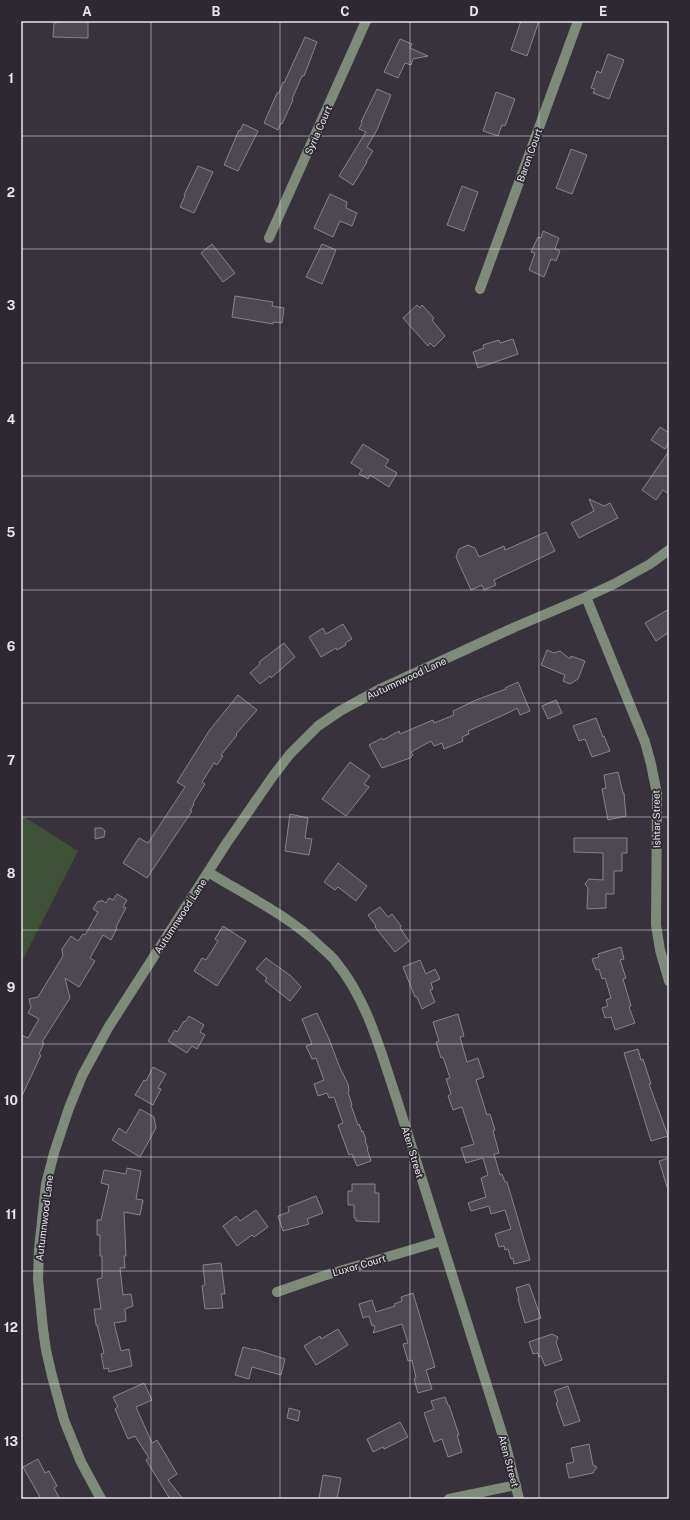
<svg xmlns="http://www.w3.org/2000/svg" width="690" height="1520" font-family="'Public Sans',sans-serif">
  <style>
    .green { fill: #3f5238 }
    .building { fill: #4e4852; stroke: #88828c }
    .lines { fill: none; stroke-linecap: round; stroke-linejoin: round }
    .minor { stroke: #7e8a7a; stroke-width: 10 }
    .grid { fill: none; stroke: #e8e5eb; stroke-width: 1; stroke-opacity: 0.55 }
    .labels { text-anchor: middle; stroke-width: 3.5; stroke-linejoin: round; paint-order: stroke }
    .street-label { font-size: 10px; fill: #e8e5eb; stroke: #2d2831 }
    .neatline { fill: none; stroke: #e8e5eb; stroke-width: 1.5 }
    .grid-label { font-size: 13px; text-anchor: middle; font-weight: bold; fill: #e8e5eb }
  </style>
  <rect width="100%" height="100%" fill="#37323b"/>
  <path class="green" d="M21,815l57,36 -57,112z"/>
  <path class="building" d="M68,21l20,1v16l-35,-1 1,-14z
    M521,21h18l-12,35 -16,-6z
    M305,37l12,5 -13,34h-2l-10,23 1,1 -11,24 -1,-1 -3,7 -14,-7 13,-30h2l4,-11 1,1z
    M400,39l12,5 -2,4 18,8 -15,3 -2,6 -6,-2 -7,15 -14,-6z
    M608,54l16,6 -15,39 -16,-6 2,-4 -4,-1 6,-17 4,2z
    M377,89l14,6 -14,35 -10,17 6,4 -7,11h1l-14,23 -14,-9 27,-44 -7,-3 3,-6 -1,-1z
    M496,92l19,7 -10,27 -3,-1 -4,11 -15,-5z
    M243,124l15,7 -20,40 -14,-6 15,-35 1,1z
    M571,149l16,6 -15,39 -16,-6z
    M198,166l15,6 -19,41 -14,-6 5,-11 -1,-1z
    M462,186l16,6 -14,39 -17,-6z
    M330,194l17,8 -1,6 11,5 -5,13 -12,-5 -7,16 -19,-9z
    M543,231l16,7 -4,11 5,2 -4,10 -5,-2 -7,18 -15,-7 6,-17 -4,-1 7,-15 3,1z
    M212,244l23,29 -12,9 -22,-29z
    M322,244l14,6 -14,34 -16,-7z
    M235,296l38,6 -1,4 12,2 -2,15 -9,-1v2l-41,-7z
    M417,305l3,3 2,-3 12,13 -2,2 13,16 -11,11 -4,-4 -2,3 -25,-28z
    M513,339l5,15 -40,14 -5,-16 11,-4 -1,-3 16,-5 1,3z
    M660,427l9,6v9l-4,7 -14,-9z
    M363,444l26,16 -4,6 12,7 -8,14 -19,-12 -2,4 -9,-5 3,-4 -11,-7z
    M669,451v43l-6,-4 -7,10 -14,-10z
    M589,499l15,7 6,-3 8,15 -39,20 -8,-15 23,-12z
    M546,532l9,19 -61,29 2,5 -12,5 -2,-5 -11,5 -15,-33 3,-8 9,-4 7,3 4,9 25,-11 1,4z
    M669,609v23l-13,9 -11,-18z
    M343,624l9,15 -7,4 1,2 -9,5 -1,-2 -15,9 -12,-20 14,-9 3,6z
    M284,643l11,14 -24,21 -1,-2 -10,8 -10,-11 10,-9 -1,-2z
    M547,650l7,3 6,-2 10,8 1,-3 14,5 -7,18 -8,5 -7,-3 2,-6 -24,-10z
    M518,682l12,29 -10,4 -3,-7 -7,4 -42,19 1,3 -7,3 1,4 -19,8 -2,-6 -8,3 -3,-5 -20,11 2,3 -3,3 -28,10 -13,-23 13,-7 1,2 16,-9 1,3 33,-14 1,3 20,-8 -1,-4 23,-11 30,-11 -1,-1z
    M238,695l19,15 -21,24 1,1 -16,20 2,1 -6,9 -3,-2 -12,19 3,2 -12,19 1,1 -4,7h2l-45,67 -24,-15 16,-25 9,5 37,-56 -8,-5 32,-51z
    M556,700l6,13 -14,6 -6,-13z
    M596,718l7,19 1,-1 6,15 -18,6 -7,-18 -6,2 -6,-15z
    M350,762l20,14 -6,8 5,3 -23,29 -24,-17z
    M618,772l5,21h1l2,23 -18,4 -6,-31 4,-1 -2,-13z
    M290,814l18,4 -3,20 7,1 -3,16 -24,-4z
    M95,828h7l3,3 -1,6 -9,2z
    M574,838h53v15h-5v18h-8v23h-8v14l-19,1 1,-21 -3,-4 4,-5 14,1v-27l-29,-1z
    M338,863l29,23 -11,15 -18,-14 -3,3 -11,-8z
    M117,894l10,6 -4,7 3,1 -10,19 1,1 -6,12 -8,-5 -13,23 5,3 -16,26 -14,-9 5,20 -28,44 2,1 -5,11 2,1 -20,43v-63l7,3 11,-19 -11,-6 3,-6 -2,-8 9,-2 25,-41 -1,-7 9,-13 7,5 5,-7 2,1 13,-23 -5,-3 5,-8 2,1 1,-2 5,3 3,-5 4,2z
    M380,907l8,10 4,-3 9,12 -1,2 9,13 -14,11 -20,-25 1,-1 -8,-11z
    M223,926l23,15 -29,45 -23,-15 8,-13 4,2 12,-19 -3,-2z
    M621,947l3,12 -4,1 6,18 -3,1 8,27 -2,1 6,16 -20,7 -4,-13 -6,1 -3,-10 6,-2 -2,-6 5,-2 -6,-20 -3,1 -3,-10 -3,1 -4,-11 7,-2 -1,-3z
    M266,958l25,18 10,11 -11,14 -25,-20 2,-3 -11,-9z
    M420,960l6,14 9,-5 5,10 -9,4 2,6 -3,1 5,12 -13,7 -5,-12h-2l-12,-30z
    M317,1013l12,26 11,29 8,16 1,7 -1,1 4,13h-1l7,20 1,-1 3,8 1,-1 3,9 -1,1 3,7 -1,1 4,12 -14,5 -5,-12 -3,1 -11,-30 5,-2 -9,-26 -5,1 -2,-5 -9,3 -4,-12 10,-4 -8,-22 -4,1 -6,-13 6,-2 -10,-25z
    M458,1014l6,22 -4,1 7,25 11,-4 6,19 -8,3 11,35 3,-1 5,16 -2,1 6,22 -5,1 6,21 2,-1 3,8h2l23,78 -16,4 -1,-6 -2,1 -3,-10 -3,1 -1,-4 -5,1 -4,-13 16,-5 -6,-19 -14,4 -2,-8 -18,5 -3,-8 18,-6 -5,-19 7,-3 -5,-17 -17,5 -5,-15 13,-4 -12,-37 -9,3 -5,-14 3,-2 -5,-15 4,-1 -7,-21 -2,1 -5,-16 3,-1 -6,-19z
    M189,1016l15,9 -4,7 5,3 -8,14 -5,-3 -5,7 -19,-12 7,-11 2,2 7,-11 1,1z
    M638,1049l3,11 2,-1 8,25h-2l19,52 -17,5 -27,-88z
    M153,1067l13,7 -8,14 3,1 -8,16 -18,-10 9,-15 2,1z
    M140,1109l14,8 2,11 -16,29 -28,-17 7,-12 7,5z
    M669,1158v29h-2l-8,-26z
    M127,1168l14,3 -5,28 7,1 -3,15 -16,-3 2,44h-2l1,12h-5l3,27 8,-1 2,12 -8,3 1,12 -12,2 7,28 8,-2 3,17 -23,6 -1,-4 -4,1 -3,-15 3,-1 -7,-28h-1l-2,-16h7l-4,-30 5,-1v-22h-2v-21h-3v-15h4l8,-35 -8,-2 3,-13 22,4z
    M352,1184h23v9h4v29l-23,-1v-3h-2v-13h-6v-14h4z
    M316,1196l7,17 -16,6 2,5 -26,7 -5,-15 11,-4 -1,-5z
    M256,1210l12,17 -14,10 -2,-2 -15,11 -14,-20 13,-10 4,5z
    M221,1263l4,31h-4l2,14 -18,1 -3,-23 3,-1 -2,-20z
    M529,1284l12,34 -16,5 -7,-24h1l-3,-11z
    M413,1293l22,74 -9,3 6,19 -14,4 -4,-14 2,-1 -4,-18 -4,1 -5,-17 5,-1 -6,-19 -29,9 2,-5 -1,-3 -2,1 -3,-10 -6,2 -4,-14 13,-4 4,12 19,-6 -1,-2 8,-3 -1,-4z
    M338,1329l10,16 -32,20 -12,-19 16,-10 1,3z
    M552,1334l6,3 -2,5 6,18 -17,6 -4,-10 -2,1 -1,-4 -5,1 -4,-12z
    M243,1347l11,3v-1l31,10 -4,16 -29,-8 -3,12 -14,-4z
    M144,1383l8,17 -16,7 16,36 5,-3 20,34 -9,6 15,19h-13l-24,-39 3,-2 -14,-22 -7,3 -13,-30 3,-2 -5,-10z
    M568,1386l12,35 -16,5 -8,-23 2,-1 -4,-11z
    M445,1397l3,8h1l10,30h-2l5,17 -14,5 -6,-18 -8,3 -10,-29 10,-4 -3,-8z
    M289,1408l11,3 -2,10 -11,-3z
    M400,1422l8,15 -24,12 -1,-2 -10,5 -6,-13z
    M589,1444l4,21 4,2 -4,6 -24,5 -3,-14 8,-2 -3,-14z
    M38,1459l7,14 4,-2 8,15 -3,2 6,11h-19l-18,-32z
    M323,1475l18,3 -4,21h-18z"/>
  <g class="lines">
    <path class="minor" d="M269,238l97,-217
      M480,289l98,-268
      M586,597l59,145 6,22 6,30 -1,131 4,25 9,31
      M208,872c39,24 80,43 113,75 5,5 11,9 15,15 32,39 45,91 61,138l109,346 13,53
      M277,1292l46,-16 118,-35
      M101,1499l-20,-37 -17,-42 -12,-44 -6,-26 -3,-21 -5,-50 1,-30 7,-65 8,-31 15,-45 13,-32 26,-48 118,-184 47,-68 17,-22 28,-28 22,-15 40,-22 135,-62 71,-30 28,-13 36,-20 19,-14
      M449,1499l67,-14"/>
  </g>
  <path class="grid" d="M151,21v1478M280,21v1478M410,21v1478M539,21v1478M21,136h648M21,249h648M21,363h648M21,476h648M21,590h648M21,703h648M21,817h648M21,930h648M21,1044h648M21,1157h648M21,1271h648M21,1384h648"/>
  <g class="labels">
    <g class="street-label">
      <text transform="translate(318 130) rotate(-66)" y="4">Syria Court</text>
      <text transform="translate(529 155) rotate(-70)" y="4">Baron Court</text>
      <text transform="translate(406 678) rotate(-25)" y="4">Autumnwood Lane</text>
      <text transform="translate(656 819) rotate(-91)" y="4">Ishtar Street</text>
      <text transform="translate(180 916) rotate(-57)" y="4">Autumnwood Lane</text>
      <text transform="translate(413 1152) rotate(73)" y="4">Aten Street</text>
      <text transform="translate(44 1218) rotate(-83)" y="4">Autumnwood Lane</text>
      <text transform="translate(359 1265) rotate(-16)" y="4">Luxor Court</text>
      <text transform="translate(509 1461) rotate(75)" y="4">Aten Street</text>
    </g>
  </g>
  <rect width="690" height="1520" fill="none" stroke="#2d2831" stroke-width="44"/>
  <rect x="22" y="22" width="646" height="1476" class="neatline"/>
  <g class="grid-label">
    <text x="87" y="16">A</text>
    <text x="216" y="16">B</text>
    <text x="345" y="16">C</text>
    <text x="474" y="16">D</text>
    <text x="603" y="16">E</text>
    <text x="11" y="83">1</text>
    <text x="11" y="197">2</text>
    <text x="11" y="310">3</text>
    <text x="11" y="424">4</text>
    <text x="11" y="537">5</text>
    <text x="11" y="651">6</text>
    <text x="11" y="765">7</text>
    <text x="11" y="878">8</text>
    <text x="11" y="992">9</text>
    <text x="11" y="1105">10</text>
    <text x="11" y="1219">11</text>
    <text x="11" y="1332">12</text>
    <text x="11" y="1446">13</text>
  </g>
</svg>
